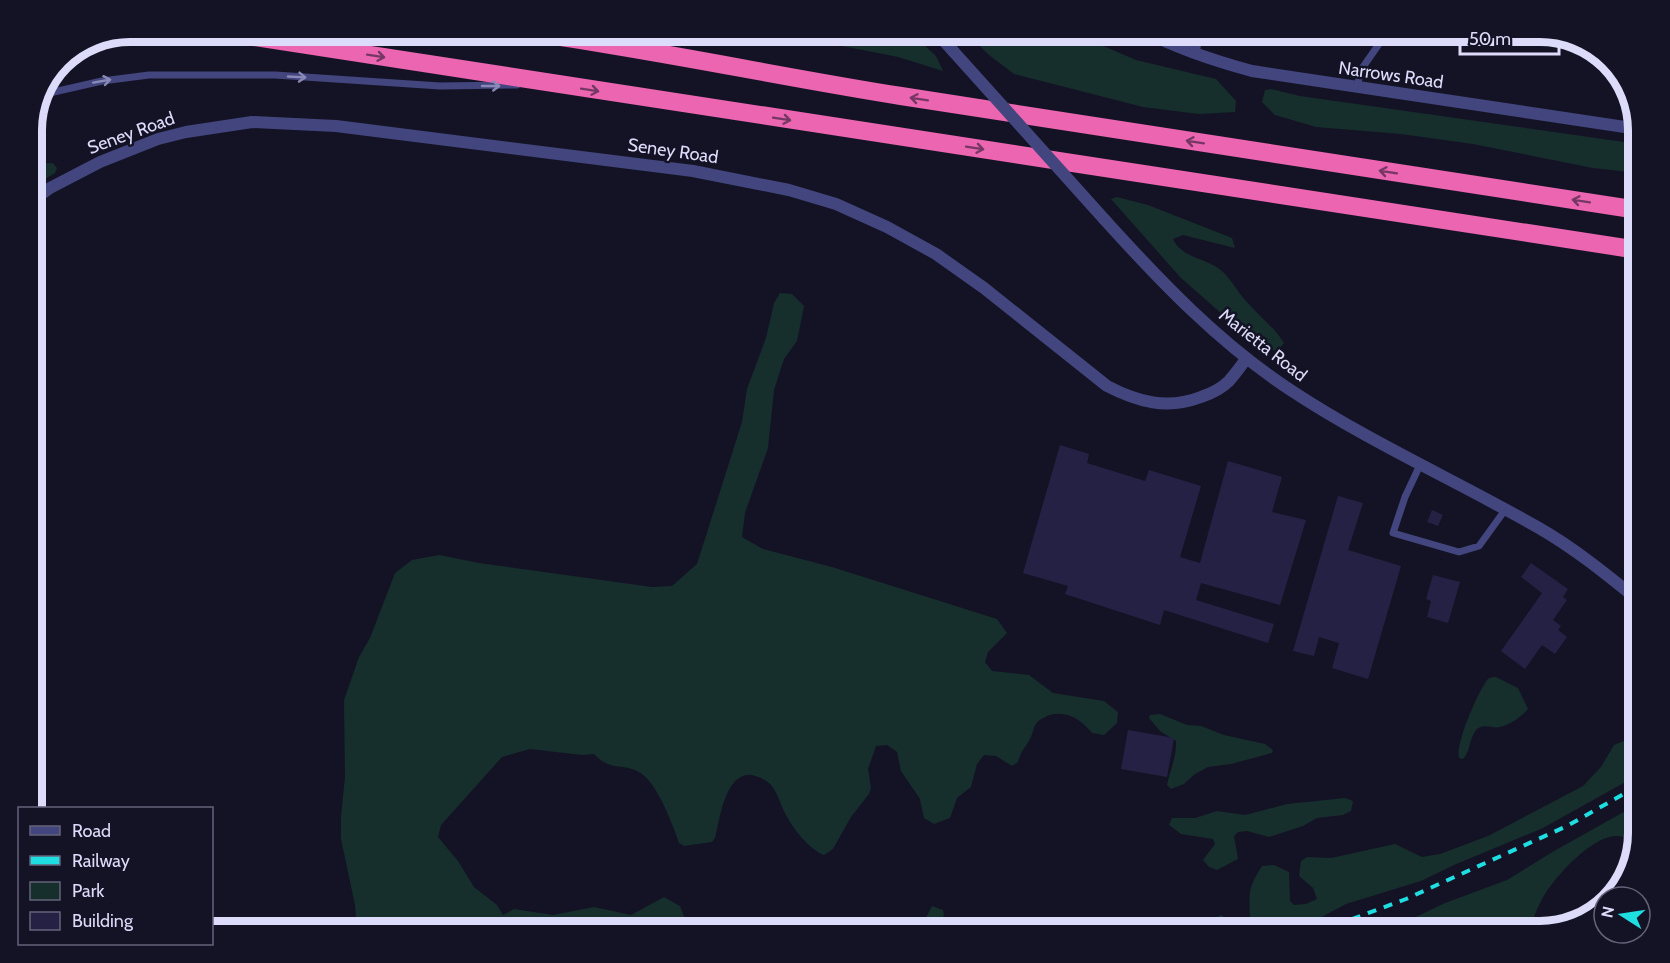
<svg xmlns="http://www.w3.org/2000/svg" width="1670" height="963" font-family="Cabin,sans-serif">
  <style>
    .green { fill: #162e2c }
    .building { fill: #252144 }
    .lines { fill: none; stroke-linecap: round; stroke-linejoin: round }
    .service { stroke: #43467e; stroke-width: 7 }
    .minor { stroke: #43467e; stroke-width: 12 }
    .tertiary { stroke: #43467e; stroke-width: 12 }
    .motorway { stroke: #eb65b0; stroke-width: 18 }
    .rail { stroke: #1fdee2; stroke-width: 4; stroke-dasharray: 9 8; stroke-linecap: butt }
    .tertiary-bridge { stroke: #43467e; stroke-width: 12 }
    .oneway { stroke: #753864 }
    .oneway2 { stroke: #8889b6 }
    .labels { text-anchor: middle; stroke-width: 5; stroke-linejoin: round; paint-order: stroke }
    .street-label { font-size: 18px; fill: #dcdbfa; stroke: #141325 }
    .rim { fill: none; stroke: #dcdbfa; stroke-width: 8 }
  </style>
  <rect width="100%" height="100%" fill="#141325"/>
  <path class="green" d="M1057,31l23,5 56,24 80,19 20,22 -1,11 -36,2 -56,-7 -129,-33 -25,-19 -23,-23z
    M709,32h201l26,24 7,15 -45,-14 -61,-12z
    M1271,89l29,7 338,48v29l-45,-5 -120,-24 -72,-10 -85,-7 -41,-12 -13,-13 3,-12z
    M53,163l4,5 -2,5 -23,14v-23z
    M1117,197l31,8 84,33 3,10 -52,-13 -10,4c9,20 36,19 50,33 9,9 15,20 23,29 13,15 28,26 38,42l-7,9 -31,-17 -65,-57 -70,-79z
    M780,293l12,1 12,12 -7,35 -13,18 -10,31 -6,58 -23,65 -3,24 21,12 69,18 165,52 10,14 -19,19 -3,10 7,9 37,4 24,18 51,8 14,11 -1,11 -13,12 -12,-2c-11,-14 -27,-24 -45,-17 -3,2 -9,4 -11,8 -3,4 -3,9 -5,13 -5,10 -10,13 -13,25l-6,4 -16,-10 -12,-1 -7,9 -6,23 -14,11 -7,20 -16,6 -10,-6 -4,-19 -19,-28 -4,-19 -10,-7 -11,1 -8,23 3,19 -2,6 -18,23 -18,32 -9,6c-15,-6 -30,-25 -38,-40 -5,-9 -8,-21 -14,-29 -4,-5 -14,-10 -20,-11 -27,-3 -32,44 -37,63l-3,4 -28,4 -5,-3c-6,-18 -23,-64 -42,-72 -18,-8 -27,0 -43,-17l-12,1 -52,-6 -28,8 -61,68 -3,12 20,24 16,26 23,18 6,10 11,-6 39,6 41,-8 37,8 33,-18 16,9 10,25h-333l-2,-26 -14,-66v-23l4,-39 -1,-77 15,-43 11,-19 25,-65 17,-13 27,-5 40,8 173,24 20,-1 25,-22 45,-142 5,-33 19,-51 8,-35z
    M1496,677l22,11 10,21c-7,8 -17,15 -28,18 -7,2 -16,-4 -23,2 -8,8 -6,22 -14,30l-4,-1c-4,-14 19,-66 28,-78 3,-3 5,-3 9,-3z
    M1160,714l27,11 14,1 23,9 41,9 8,6 -1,3 -41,11 -23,3 -13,7 -11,10 -13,5 -4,-4c3,-15 10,-29 9,-44l-16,-10 -11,-13 1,-3z
    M1638,735v40l-95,53 -89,37 -33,16 -75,23 -47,25 -8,2h-101l31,-16 14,10h7l8,-7c-1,-26 -2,-30 12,-52l12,-1 15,7 1,29 4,4 12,-1 11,-5 -4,-11 -14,-12 2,-15 6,-4 24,1 64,-14 27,13 18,-3 48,-18 95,-50 18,-19 13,-22z
    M1345,798l8,3 -2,10 -8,4 -26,3 -14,8 -34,11 -22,-6 -9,1 -4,4 4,23 -21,11 -8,-3 -6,-7 12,-16 -2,-5 -32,-5 -12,-9 3,-7h23l22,-7 28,4 42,-11z
    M1638,804v29l-2,9 -4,2 -6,-2 -2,-5c-24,-8 -59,30 -72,47 -10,12 -19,32 -22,47h-144l59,-28 62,-23 47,-29z
    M932,906l11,4 1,5 -8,16h-17z"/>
  <path class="building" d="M1060,445l29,9 -2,9 58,18 4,-11 52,16 -21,71 20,6 28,-102 54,16 -10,35 34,8 -26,85 -79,-22 -5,17 78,24 -6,19 -104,-33 -4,15 -95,-31 3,-8 -45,-13z
    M1338,496l25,7 -15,47 53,16 -33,113 -36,-11 7,-25 -20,-6 -5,19 -21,-5z
    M1432,510l11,5 -5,11 -11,-4z
    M1531,563l37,26 -5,8 4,3 -14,20 8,6 -3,4 9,7 -12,17 -13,-9 -17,24 -24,-18 41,-58 -21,-16z
    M1433,575l27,7 -12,41 -21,-6 4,-16 -5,-2z
    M1128,730l46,8 -7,39 -46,-8z"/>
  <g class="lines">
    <path class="service" d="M592,31l24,6
      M1196,53l4,-22
      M1356,88l7,-21 25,-36
      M45,94l57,-13 47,-6h126l165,11 77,-1
      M1420,465l-15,32 -12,36 66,19 20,-6 26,-36"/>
    <path class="minor" d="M32,201l18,-13 50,-26 58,-23 28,-7 66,-10 84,4 357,45 96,19 47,14 51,23 49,27 48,34 123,98c31,16 60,24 94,11 9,-3 21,-9 28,-16 6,-7 12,-15 17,-22"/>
    <path class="tertiary" d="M935,31l18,20
      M1144,31c34,18 71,30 108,40l386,58
      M1104,219c57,63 116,125 188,172 79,52 165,90 247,137 35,20 67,46 99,72"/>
    <path class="motorway" d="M215,31l1423,219
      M519,31c128,17 255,45 382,65 246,40 492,76 737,114"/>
    <path class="rail" d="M1320,931l86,-32 161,-73 71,-40"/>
    <path class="tertiary-bridge" d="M953,51l151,168"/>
  </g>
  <defs><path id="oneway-shaft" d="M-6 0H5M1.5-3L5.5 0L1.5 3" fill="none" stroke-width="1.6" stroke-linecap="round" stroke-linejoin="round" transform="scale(1.5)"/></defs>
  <g class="oneway">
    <use href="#oneway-shaft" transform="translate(376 56) rotate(9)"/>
    <use href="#oneway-shaft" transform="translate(590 90) rotate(9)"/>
    <use href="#oneway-shaft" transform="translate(919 99) rotate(-171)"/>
    <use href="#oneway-shaft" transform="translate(782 119) rotate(9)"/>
    <use href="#oneway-shaft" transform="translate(1195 142) rotate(-171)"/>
    <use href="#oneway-shaft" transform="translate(975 148) rotate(9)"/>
    <use href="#oneway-shaft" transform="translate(1388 172) rotate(-171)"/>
    <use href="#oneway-shaft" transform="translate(1581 201) rotate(-171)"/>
  </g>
  <g class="oneway2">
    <use href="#oneway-shaft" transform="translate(297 77) rotate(3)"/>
    <use href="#oneway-shaft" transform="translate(102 81) rotate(-10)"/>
    <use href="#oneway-shaft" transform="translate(491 86)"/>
  </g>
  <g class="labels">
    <g class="street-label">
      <text transform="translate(1391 75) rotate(8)" y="6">Narrows Road</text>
      <text transform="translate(131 133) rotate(-20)" y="6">Seney Road</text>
      <text transform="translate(673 151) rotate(8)" y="6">Seney Road</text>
      <text transform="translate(1263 345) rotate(38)" y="6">Marietta Road</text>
    </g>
  </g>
  <path d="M0 0H1670V963H0ZM130 42H1540A88 88 0 0 1 1628 130V833A88 88 0 0 1 1540 921H130A88 88 0 0 1 42 833V130A88 88 0 0 1 130 42Z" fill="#141325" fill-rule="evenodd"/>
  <path class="rim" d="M130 42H1540A88 88 0 0 1 1628 130V833A88 88 0 0 1 1540 921H130A88 88 0 0 1 42 833V130A88 88 0 0 1 130 42Z"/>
  <rect x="18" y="807" width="195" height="138" fill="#141325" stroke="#64637a" stroke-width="1.5"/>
  <rect x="30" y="826" width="30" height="9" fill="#43467e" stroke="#64637a" stroke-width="1.5"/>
  <text x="72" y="837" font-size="18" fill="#dcdbfa">Road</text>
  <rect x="30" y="856" width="30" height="9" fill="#1fdee2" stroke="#64637a" stroke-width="1.5"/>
  <text x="72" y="867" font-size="18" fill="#dcdbfa">Railway</text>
  <rect x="30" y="882" width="30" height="18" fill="#162e2c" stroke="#64637a" stroke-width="1.5"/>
  <text x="72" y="897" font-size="18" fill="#dcdbfa">Park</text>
  <rect x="30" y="912" width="30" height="18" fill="#252144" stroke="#64637a" stroke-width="1.5"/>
  <text x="72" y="927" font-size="18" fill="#dcdbfa">Building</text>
  <g transform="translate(1622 915) rotate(282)"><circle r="28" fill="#141325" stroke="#64637a" stroke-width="1.5"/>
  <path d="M0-4.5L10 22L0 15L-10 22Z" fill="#1fdee2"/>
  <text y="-9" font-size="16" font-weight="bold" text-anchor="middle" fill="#dcdbfa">N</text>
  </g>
  <path d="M1460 45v9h99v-9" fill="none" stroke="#dcdbfa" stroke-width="3"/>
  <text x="1469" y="45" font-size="18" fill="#dcdbfa" stroke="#141325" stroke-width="4.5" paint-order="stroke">50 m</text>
</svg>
